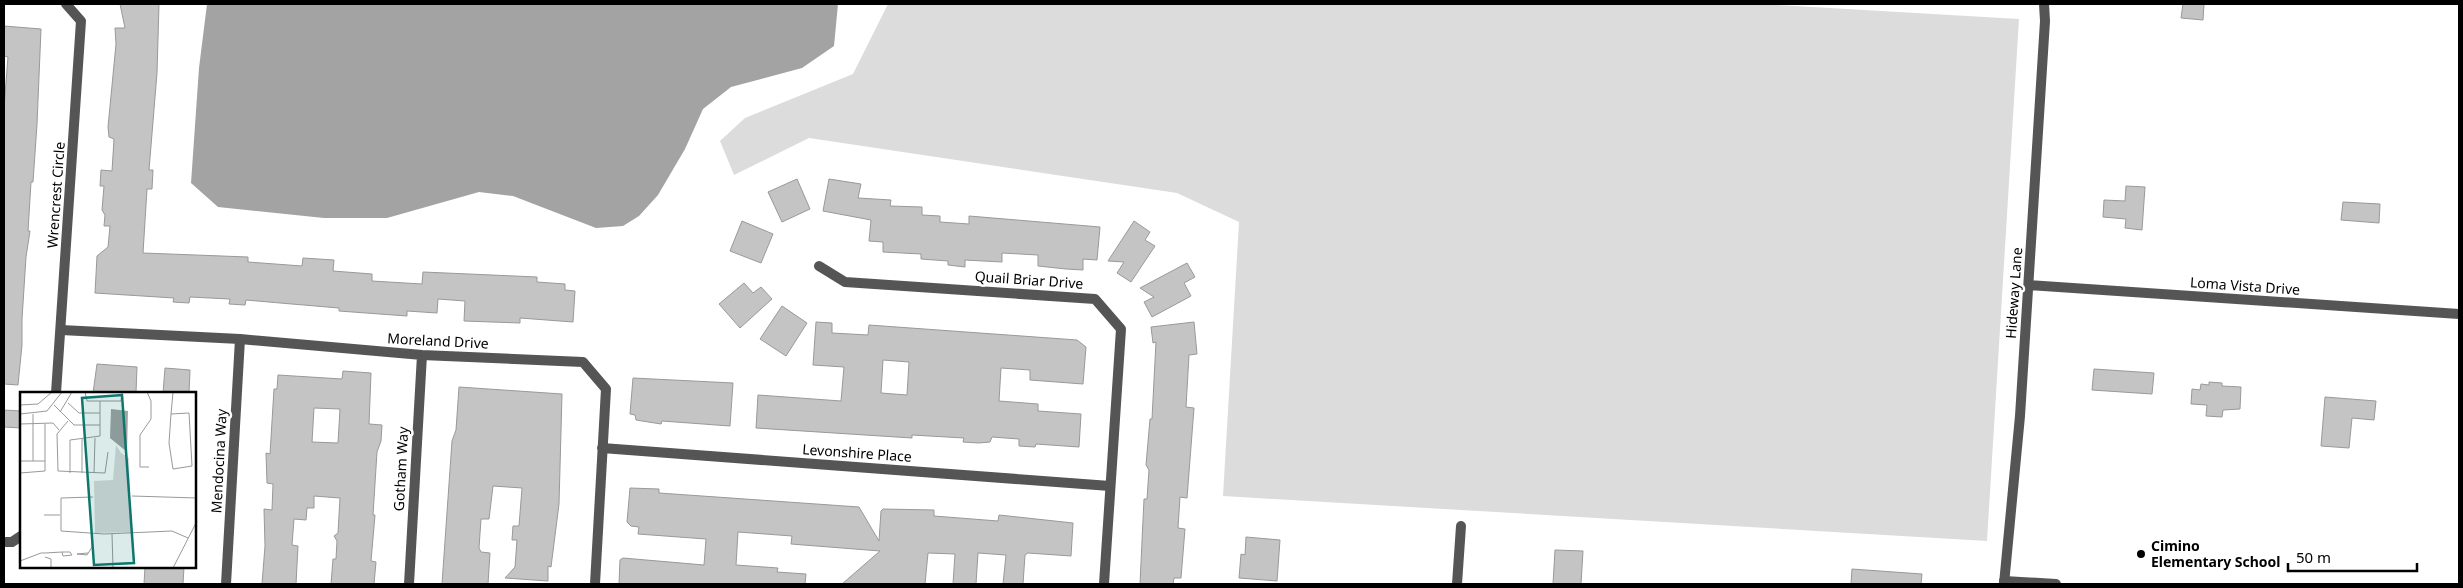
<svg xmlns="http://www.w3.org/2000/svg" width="2463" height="588" font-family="'Noto Sans',sans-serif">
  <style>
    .green { fill: #dcdcdc }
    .water { fill: #a3a3a3 }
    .building { fill: #c4c4c4; stroke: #999; fill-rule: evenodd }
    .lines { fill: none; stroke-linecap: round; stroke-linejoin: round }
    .lane { stroke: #555; stroke-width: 10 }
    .street { stroke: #555; stroke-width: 10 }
    .poi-dot { fill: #000; stroke: #fff; stroke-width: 2 }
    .labels { text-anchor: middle; stroke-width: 5; stroke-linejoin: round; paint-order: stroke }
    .street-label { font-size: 14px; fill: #000; stroke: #fff }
    .poi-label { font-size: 14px; font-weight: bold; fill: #000; stroke: #fff; text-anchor: start }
    .inset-road { fill: none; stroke: #999; stroke-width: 1 }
    .view { fill: #0f766e; fill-opacity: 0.15; stroke: #0f766e; stroke-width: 2.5 }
    .inset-edge { fill: none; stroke: #000; stroke-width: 2.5 }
  </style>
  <rect width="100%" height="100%" fill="#fff"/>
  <path class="green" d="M888,4h873l258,15 -32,522 -764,-45 16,-274 -62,-29 -368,-55 -75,37 -14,-34 25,-23 108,-44z"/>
  <path class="water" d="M207,4h631l-4,42 -32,22 -71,19 -28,22 -18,40 -27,46 -19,21 -16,10 -27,2 -83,-32 -34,-4 -92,26h-63l-106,-11 -27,-24 8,-115z"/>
  <path class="building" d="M120,4h39l-2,69 -8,97h4l-1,19h-5l-4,64 105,4v5l54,4 1,-8 31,2 -1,11 39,3v7l50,3 1,-12 114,5v5l28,2v6l10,1 -2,31 -53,-4v5l-56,-2 1,-20 -27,-2 -1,14 -30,-2v5l-68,-5v-3l-59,-5 -34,-3 -1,5 -16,-1 1,-5 -40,-2 -1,6 -16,-1 1,-4 -79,-5 2,-37 11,-9 2,-21h-6l1,-11 -3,-5 2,-24h-4l1,-16 11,1 2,-32 -5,-2 -1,-10 8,-83 -1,-16h10z
    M2183,4h21l-1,16 -22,-2z
    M4,26l37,3 -4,95 -4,58h-2l-3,49h2l-4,26 -4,62v26l-4,40 -14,-1v-277l4,-50 -4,-1z
    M797,179l13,30 -28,13 -14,-30z
    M829,179l32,5 -3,14 33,2 -1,6 32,1v8l18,1v6l29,2v-8l131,11 -3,33 -14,-1v11l-17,-1 -28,-3v-11l-36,-2v9l-37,-2v7l-17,-2v-4l-27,-2v-5l-38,-2v-10l-14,-1 2,-21 -48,-9z
    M2126,186l19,1 -3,43 -17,-2 1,-9 -23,-2 1,-17 21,1z
    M2343,202l37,2 -1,19 -38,-3z
    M742,221l31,13 -12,29 -31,-12z
    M1134,221l16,11 -5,8 10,6 -24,36 -14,-9 7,-11 -16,-1z
    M1187,263l8,14 -11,6 7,13 -39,21 -8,-15 10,-5 -14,-9z
    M744,283l9,10 8,-6 11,12 -32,29 -21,-24z
    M782,306l25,17 -21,33 -26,-17z
    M816,322l16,1v10l36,2 1,-10 208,15 9,7 -3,37 -53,-4v-10l-29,-2 -2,33 39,3v7l43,3 -2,33 -43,-3 -1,3 -16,-1v-7l-27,-2 -2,5 -11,1 -16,-1 1,-4 -52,-3v3l-156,-10 2,-33 83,6 3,-34 -31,-2zM883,360l26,2 -2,33 -26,-2z
    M1194,322l3,32 -8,1 -3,52 8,1 -7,90 -7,-1 -2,31 7,1 -4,49h-7l-1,6h-33l4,-85h3l2,-29 -3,-5 4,-46h2l4,-77 -3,1 -2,-16z
    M97,364l40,3 -1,26h-43z
    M165,368l25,2 -1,23h-26z
    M2094,369l60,4 -2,21 -60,-4z
    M343,371l28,2 -2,51 13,1 -1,16 -4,11 -4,63h2l-4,46 5,1 -2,22h-43l2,-25h3l1,-18 -3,-5 4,-3 2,-35 -26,-2v12h-7l-1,12 -12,-1 -2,26 6,1 -2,38h-34l3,-38 -1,-37 8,1 1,-26 -6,-1 -1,-30 4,1 4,-65h3l1,-14 64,4zM314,408l26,1 -2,34 -26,-1z
    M633,378l100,5 -3,43 -68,-5 -1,3 -25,-4 -1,-5 -5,-1z
    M2209,382l13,1v3l19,1 -1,22 -17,1 -1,7 -16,-1 1,-11 -16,-1 1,-15 8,1 1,-6 8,1z
    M459,387l103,7 -3,110 -8,63 -3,-1v15l-43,-3 10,-11 2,-27h-5l1,-14h6l3,-38 -29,-2 -4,33h-8l-2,29 2,4 9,1 -2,31h-46l10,-143 4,-11z
    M2325,397l51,4 -2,19 -22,-2 -3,30 -28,-2z
    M4,410l17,1v17l-17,-1z
    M630,488l29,1v4l200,14 20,34 2,-30 2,-2 51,1v6l64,5 1,-6 74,8 -2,33 -43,-3 -3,2 -2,29h-20l3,-29 -28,-2 -2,31h-23l2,-30 -27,-1 -3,31h-83l38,-33 -89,-7 1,-8 -54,-4 -2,33 42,3 -1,4 29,2 -1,10h-186l1,-24 3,-2 81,7 2,-26 -68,-5 1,-7 -8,-1 -4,-4z
    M1246,537l34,3 -3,41 -38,-3 2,-24 4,1z
    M1555,550l28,1 -2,33h-28z
    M145,567h39l-1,17h-39z
    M1852,569l70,5 -1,10h-70z"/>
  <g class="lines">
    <path class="lane" d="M2004,581l52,3"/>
    <path class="street" d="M819,266l26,16 250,17 26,30 -17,255
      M2029,285l430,29
      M61,330l179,9 182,16 161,7 23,27 -11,195
      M56,393l25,-372 -15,-17
      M602,448l508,38
      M4,542h8l9,-6
      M226,584l14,-245
      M409,584l13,-229
      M1457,584l4,-58
      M2004,584l16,-168 25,-395 -1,-17"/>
  </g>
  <circle class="poi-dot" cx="2141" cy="554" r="5"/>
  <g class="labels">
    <g class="street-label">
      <text transform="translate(56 195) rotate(-86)" y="5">Wrencrest Circle</text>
      <text transform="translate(1029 280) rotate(4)" y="5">Quail Briar Drive</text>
      <text transform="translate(2245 286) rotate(4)" y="5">Loma Vista Drive</text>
      <text transform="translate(2014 293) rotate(-86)" y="5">Hideway Lane</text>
      <text transform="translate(438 341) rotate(3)" y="5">Moreland Drive</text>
      <text transform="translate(857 453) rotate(4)" y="5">Levonshire Place</text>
      <text transform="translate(219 461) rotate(-87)" y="5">Mendocina Way</text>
      <text transform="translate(401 469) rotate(-87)" y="5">Gotham Way</text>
    </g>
    <g class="poi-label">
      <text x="2151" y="551">Cimino<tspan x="2151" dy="16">Elementary School</tspan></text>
    </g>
  </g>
  <g transform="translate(20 392)">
    <rect width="176" height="176" fill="#fff"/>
    <path d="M96,53l5,8 8,5 2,74 -36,1 -1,-52 19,-1z" fill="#dcdcdc"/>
    <path d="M91,17l17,2 -1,41 -17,-14z" fill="#a3a3a3"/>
    <path class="inset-road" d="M65,0l2,9h34l1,-9M127,0l4,9v18l-11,16v32h9M48,11l11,10h21M0,13l18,-1 14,-12M34,13l20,20h26M40,20l12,-20M169,21l3,53 -19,3 -4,-26 2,-29zM0,22l27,-3 15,-19M13,22v47M151,22l2,-22M48,29l-11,13 1,37 47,2 3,-21M0,32l33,-1 6,7M62,46v35M0,69h25M0,81l25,-2v-47M50,81v-33l30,-4v-35M74,81l1,-35M112,104l65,2M73,105l-32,1v33l43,3 68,-3 16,7M24,123h16M92,142l1,34M68,161l-11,1 10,1 5,-8v-13M25,165l6,2v9M0,169l21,-8h4l17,-1h8l2,3 -9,1 -1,-4M153,176l24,-47"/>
    <path class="view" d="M102,3l12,168 -40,2 -12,-167z"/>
    <rect width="176" height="176" class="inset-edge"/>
  </g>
  <rect width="2463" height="588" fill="none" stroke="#000000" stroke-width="10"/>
  <path d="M2288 563v8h129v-8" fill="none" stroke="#000000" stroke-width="2.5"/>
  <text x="2296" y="563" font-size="15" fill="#000000" stroke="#ffffff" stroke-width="4" paint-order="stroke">50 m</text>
</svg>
